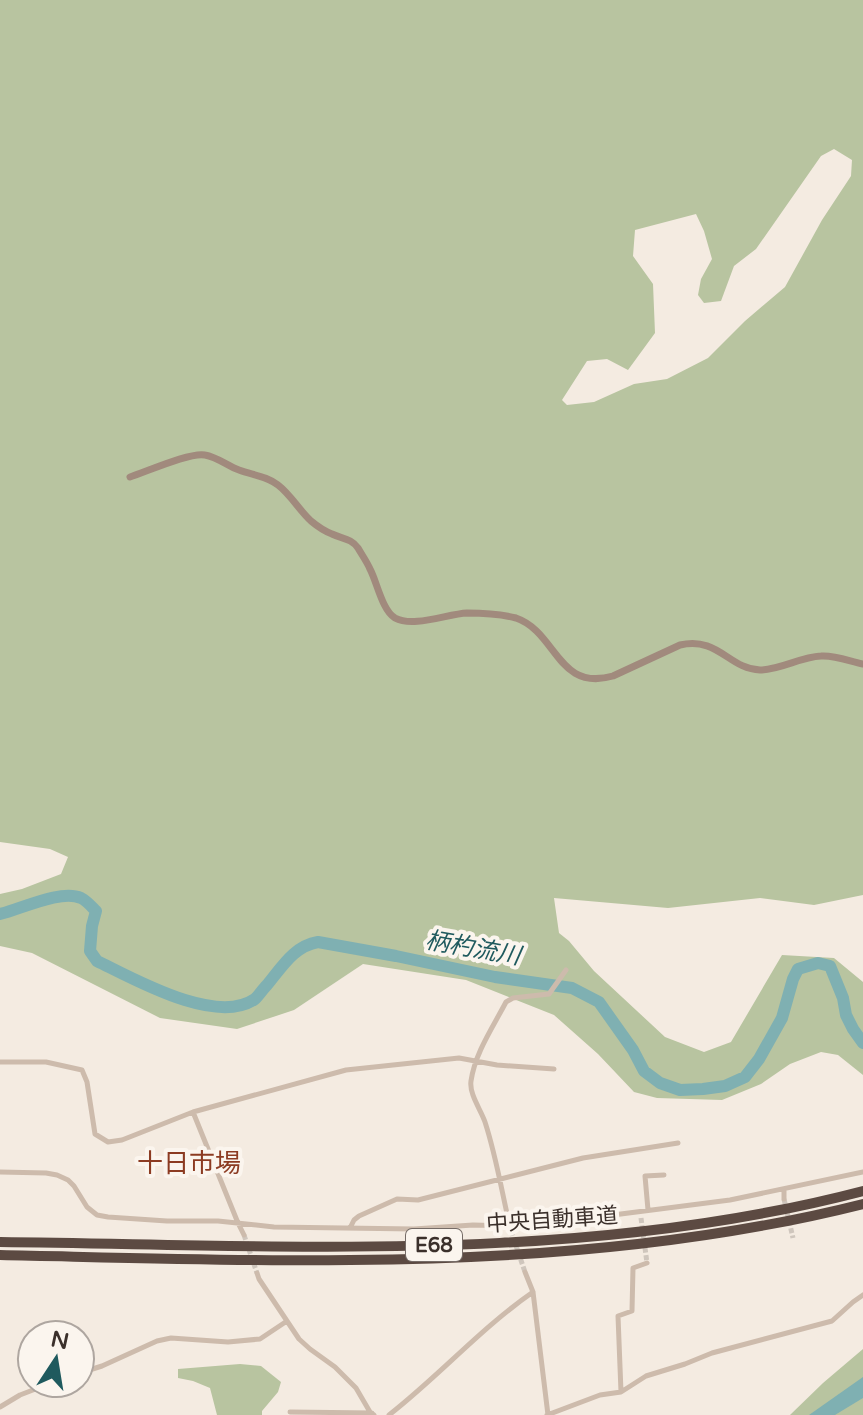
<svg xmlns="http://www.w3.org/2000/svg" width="863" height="1415" font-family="'Varela Round','Noto Sans JP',sans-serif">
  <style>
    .green { fill: #b8c4a0; fill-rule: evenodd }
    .water { fill: #7fb0b2 }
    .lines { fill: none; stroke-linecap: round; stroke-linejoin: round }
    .river { stroke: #7fb0b2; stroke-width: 12 }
    .street-tunnel { stroke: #cfc6bd; stroke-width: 5; stroke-dasharray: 5 2.5; stroke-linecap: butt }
    .street { stroke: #cdbbac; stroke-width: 5 }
    .secondary { stroke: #a18a7d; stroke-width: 7 }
    .highway { stroke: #5c4a42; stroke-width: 10 }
    .labels { text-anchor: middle; stroke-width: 8; stroke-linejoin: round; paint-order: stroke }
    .shield { fill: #fbf5ee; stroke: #756b66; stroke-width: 2 }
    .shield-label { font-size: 20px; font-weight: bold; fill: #3b302b }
    .street-label { font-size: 22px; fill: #3b302b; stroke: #fbf5ee }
    .water-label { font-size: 24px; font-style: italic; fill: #1f5a5e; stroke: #fbf5ee }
    .quarter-label { font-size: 26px; fill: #8c3b22; stroke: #fbf5ee }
  </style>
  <rect width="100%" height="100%" fill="#f4ebe1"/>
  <path class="green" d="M0,0h863v895l-49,10 -54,-7 -92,10 -114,-10 5,35 10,8 25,30 71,66 39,15 27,-10 51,-87 52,3 29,24v93l-25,-20 -17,-3 -31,12 -29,20 -39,16 -65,-2 -23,-6 -36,-38 -44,-39 -88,-35 -103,-16 -69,46 -57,19 -77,-11 -128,-65 -32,-7v-52l22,-5 39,-15 7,-17 -18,-8 -50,-7zM834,149l18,11 -1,16 -29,44 -37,67 -40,34 -37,37 -41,21 -33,5 -40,18 -27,3 -5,-5 25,-39 20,-2 21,11 27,-37 -2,-49 -20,-28 2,-26 61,-16 8,17 8,28 -11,20 -3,16 6,8 17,-2 13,-35 22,-17 65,-93z
    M863,1349v66h-73l33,-32z
    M240,1364l21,2 20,16 -3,10 -16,19v4h-45l-7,-27 -17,-7 -15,-3v-9z"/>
  <path class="water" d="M863,1377v21l-28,17h-26z"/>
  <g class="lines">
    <path class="river" d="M0,914c21,-5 61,-25 81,-16 6,3 11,9 15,13l-4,15 -2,25 7,10c37,18 119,65 158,38 4,-4 8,-10 12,-14 15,-18 27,-39 51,-43l78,14 99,21 77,11 27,14 34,48 11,21 16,12 20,7 23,-1 22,-3 20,-9 14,-18 23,-41 11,-39 5,-10 20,-6 12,3 13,32 3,17 7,14 10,14"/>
    <path class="street-tunnel" d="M784,1199l9,39
      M641,1218l6,45
      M511,1231l14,41
      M244,1235l13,38"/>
    <path class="street" d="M0,1062h46l36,8 5,12 8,52 13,8 14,-2 71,-28 153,-42 113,-12 38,7 57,4
      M193,1112l45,111 6,12
      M0,1172l46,1 11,2 11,5 6,6 13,21 10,8 11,2 59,4h51l56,6 140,2 59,-4 37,1 64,-6 156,-20 133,-28
      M784,1190v9
      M648,1210l-3,-34 19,-1
      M350,1228l4,-8 5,-4 38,-17 21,1 165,-42 95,-15
      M511,1231c-9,-37 -14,-72 -26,-109 -4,-12 -16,-28 -14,-41 4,-28 22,-54 35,-79l7,-4 36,-4 17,-24
      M525,1272l8,20 15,123
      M257,1273l2,6 40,60 11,10 25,18 21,21 14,24 4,3
      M80,1373l22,-7 55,-25 14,-3 57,4 32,-3 27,-18
      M621,1392l-3,-76 14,-5 1,-43 14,-5
      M0,1407l20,-12 31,-12
      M290,1412l82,1
      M389,1415c50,-39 92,-87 144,-123
      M547,1415l53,-20 21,-3 25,-16 39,-12 27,-11 120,-32 21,-19 10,-7"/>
    <path class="secondary" d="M130,477c16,-5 60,-25 75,-22 12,2 23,11 34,15 13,5 28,6 39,15 13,10 21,25 33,36 6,5 13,10 21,13 10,5 19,4 26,14 4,7 9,14 12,21 7,13 12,41 25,49 18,10 52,-4 72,-5 16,0 34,1 49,5 41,14 41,74 97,58l67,-31c38,-9 49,24 80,25 20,0 40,-13 61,-14 14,-1 28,5 42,8"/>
    <path class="highway" d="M0,1242c289,3 580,23 863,-51
      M0,1255c288,6 581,20 863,-51"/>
  </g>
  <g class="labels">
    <rect class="shield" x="406" y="1229" width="56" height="32" rx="6"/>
    <g class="shield-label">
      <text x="434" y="1252">E68</text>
    </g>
    <g class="street-label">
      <text transform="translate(552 1219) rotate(-4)" y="8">中央自動車道</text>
    </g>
    <g class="water-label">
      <text transform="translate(473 948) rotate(10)" y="8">柄杓流川</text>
    </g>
    <g class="quarter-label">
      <text x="189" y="1172">十日市場</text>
    </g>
  </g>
  <g transform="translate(56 1359) rotate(12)"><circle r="38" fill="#fbf5ee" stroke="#aea6a0" stroke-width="2"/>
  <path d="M0-6L14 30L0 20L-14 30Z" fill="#1f5a5e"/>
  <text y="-12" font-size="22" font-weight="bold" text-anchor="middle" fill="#3b302b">N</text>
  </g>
</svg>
